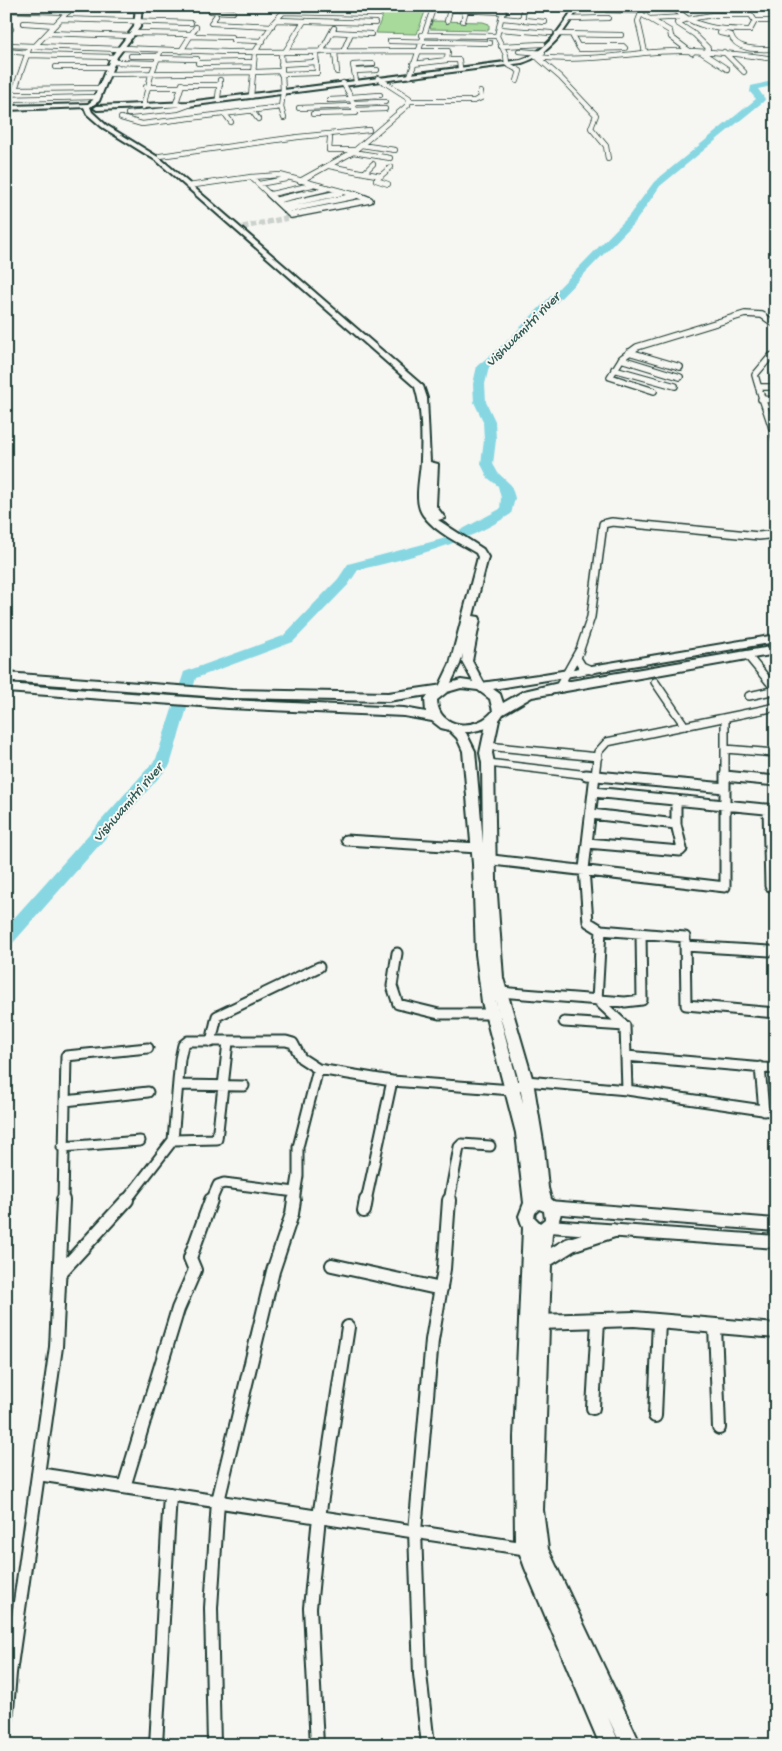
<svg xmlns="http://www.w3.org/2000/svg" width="782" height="1751" font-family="'Gochi Hand',sans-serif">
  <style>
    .green { fill: #a8da9b; stroke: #648c68 }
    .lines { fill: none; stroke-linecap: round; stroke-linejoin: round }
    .river { fill: #87d7e2; fill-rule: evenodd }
    .minor-tunnel { stroke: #cbd1cc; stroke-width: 5.5; stroke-dasharray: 5.5 2.5; stroke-linecap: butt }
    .minor-far4-casing { stroke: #1f3d34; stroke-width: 6 }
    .minor-far3-casing { stroke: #1f3d34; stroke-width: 8 }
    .minor-far2-casing { stroke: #1f3d34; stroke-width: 10 }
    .minor-far1-casing { stroke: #1f3d34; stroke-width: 13 }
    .minor-casing { stroke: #1f3d34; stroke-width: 16 }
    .tertiary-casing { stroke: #1f3d34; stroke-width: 4 }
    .secondary-casing { stroke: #1f3d34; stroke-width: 4 }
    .primary-casing { stroke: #1f3d34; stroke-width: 4 }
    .minor-far4 { stroke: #f6f6f2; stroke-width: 4.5 }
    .minor-far3 { stroke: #f6f6f2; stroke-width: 5.5 }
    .minor-far2 { stroke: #f6f6f2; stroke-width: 7 }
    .minor-far1 { stroke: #f6f6f2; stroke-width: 9 }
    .minor { stroke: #f6f6f2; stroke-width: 12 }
    .tertiary { fill: #f6f6f2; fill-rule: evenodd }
    .secondary { fill: #f6f6f2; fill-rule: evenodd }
    .primary { fill: #f6f6f2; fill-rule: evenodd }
    .labels { text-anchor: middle; stroke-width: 4; stroke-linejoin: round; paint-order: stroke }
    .far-water-label { font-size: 14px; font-style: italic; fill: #345c57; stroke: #f6f6f2 }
  </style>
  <rect width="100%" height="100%" fill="#f6f6f2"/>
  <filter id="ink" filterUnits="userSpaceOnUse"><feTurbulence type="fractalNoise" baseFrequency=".02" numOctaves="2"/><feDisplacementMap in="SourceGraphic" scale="10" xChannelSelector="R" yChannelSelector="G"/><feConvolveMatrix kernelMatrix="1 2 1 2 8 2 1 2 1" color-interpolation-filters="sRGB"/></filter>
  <g filter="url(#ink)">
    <path class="green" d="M386,6h41l-10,28 -41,-1z
      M432,21l51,1 6,2v6l-59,-1z"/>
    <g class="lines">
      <path class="river" d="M776,80v5l-18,4 7,10 -1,2 -104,85 -24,35 -123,126 -24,20 -4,17 1,18 9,19 1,19 -3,24 5,9 13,12 4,13 -4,16c-48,31 -99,43 -153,56l-10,15 -55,57 -97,36 -26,87 -158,179 -6,2v-19l150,-168 28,-87 99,-36 55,-57 10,-15 98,-26 54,-29 1,-11 -3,-12 -10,-8 -7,-14 3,-24 -1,-19 -9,-19 -1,-18 4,-18 28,-23 123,-126 26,-35 102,-83 -6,-7 1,-6z"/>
      <path class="minor-tunnel" d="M243,227l59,-12"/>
      <g class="minor-far4-casing">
        <path id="minor-far4" d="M102,6l-1,3 38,1
          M173,6l40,2
          M504,6l-7,30 9,19 1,9 13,7 -3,10
          M603,6l4,4 35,1 -4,10 7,31
          M670,6l18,13
          M637,7l37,3
          M537,8l33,1
          M432,9l72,3
          M6,10l62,2
          M211,11l22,1
          M284,12l95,2
          M641,14l29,17 1,6 21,16
          M713,15h38l4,6 -5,9c-23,-1 -42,0 -62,-11z
          M216,16l-5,7 61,3
          M502,18l43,4
          M61,19l130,4
          M569,19l39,-1
          M650,19l34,-2
          M688,19l-11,4 17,11 14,14 -1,4
          M276,20l99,3
          M520,20l3,-4v-10
          M447,21l3,-11
          M463,21l3,-11
          M755,21h21
          M24,23l31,2
          M499,29l52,4
          M332,32l39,2
          M6,33l5,-4
          M48,33l83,3
          M134,33l57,1
          M720,33l11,2c5,17 31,14 45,14
          M557,34l64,1
          M422,35l75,1
          M572,35l6,11
          M190,36l42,1
          M233,40l30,1
          M390,41l100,2
          M6,45l114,4
          M30,46l-15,43 85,-1
          M35,46l38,-40
          M501,46l42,-2
          M578,46h45l2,2 -45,1z
          M122,48l105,4 221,-1 -1,9 -34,4
          M6,51l22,2
          M181,51l15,-24
          M519,51l24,2
          M285,52l19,-31
          M321,52l13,-24
          M335,52l2,20
          M343,52l8,-19
          M701,52l26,17
          M724,52l20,20
          M27,55l87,2
          M131,56h27
          M536,57c36,4 71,0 107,-4 44,-5 89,0 133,6
          M157,58l40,1
          M538,58l22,19 36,38 -5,13 15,18 2,13
          M447,60h12l1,8
          M111,62l44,1
          M198,63l56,-1
          M281,64l36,-2
          M56,67h53
          M354,71l23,-1
          M255,72l26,-1
          M106,74l147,-2
          M281,74l36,-1 -1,-21
          M410,76l24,-70
          M356,81l-3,-16 20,-1
          M182,85h38
          M146,87h34
          M251,96l4,-44 19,-30 15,-16
          M351,97l29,-2
          M218,98l2,-18
          M6,99l91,-2
          M329,100l22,-1
          M410,101h64l7,-3 -1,-6
          M176,103l6,-19
          M353,103l32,-1
          M143,107l8,-32 10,-25
          M281,107l3,11
          M299,108l54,-2
          M354,110l31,-1
          M252,111l6,8
          M128,114l50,-5 11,-4
          M225,114l6,8
          M313,114l43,-1 -5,-16 -8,-14
          M121,118l21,6 139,-17 2,-15 -2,-40
          M330,138l-1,12h27
          M361,145l34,5
          M353,152l37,6
          M160,156l138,-19 71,-7
          M329,166l52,10
          M364,173l9,-9
          M251,177l20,19
          M251,177l29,-2 80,21
          M300,181l53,-29 55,-47 1,-7 -31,-20
          M259,184l27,-5
          M388,184l-12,-4 15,-13
          M188,186l63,-9
          M271,194l41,-9
          M296,196l30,-7
          M328,196l13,-3"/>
      </g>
      <g class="minor-far3-casing">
        <path id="minor-far3" d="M269,194l22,21 79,-15 -15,-6
          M277,200l25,-6
          M283,205l51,-11
          M286,210l69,-14
          M629,352l51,15
          M776,354l-5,2 -16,19c6,23 15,44 21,67
          M621,359l59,18
          M614,369l61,17
          M774,376h2
          M759,387h17
          M654,391l-44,-14 12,-19 15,-11 108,-33 17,1 14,10
          M761,399l15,1"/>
      </g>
      <g class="minor-far2-casing">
        <path id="minor-far2" d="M747,655l29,35 -27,6
          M591,670l-9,-4 -5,-8 14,-41 12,-93 9,-2 147,14 17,-2
          M655,682l30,44
          M559,687l20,-36
          M725,718v58
          M487,746l111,11
          M725,749l51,4
          M488,763l109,13
          M595,776l3,-24 9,-10 169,-35
          M725,776h2"/>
      </g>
      <g class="minor-far1-casing">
        <path id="minor-far1" d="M586,775l139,13
          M595,775l-11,94 4,53 13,8 84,7 1,68 90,8
          M725,776l51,5
          M593,792l183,18
          M768,809l2,77
          M591,814l85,10
          M346,840l132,8
          M587,843l93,8 2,-2 -6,-25v-24
          M484,859l241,28v-112
          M601,930l-4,70 28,26
          M685,946l85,5
          M397,953l-5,33 6,18 41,10h57
          M500,992l125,10 17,-2 -1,-67
          M564,1022l61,4 2,64
          M211,1042l6,-26 102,-49
          M626,1056l150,13
          M760,1067l4,44
          M178,1085l66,1
          M65,1101l83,-9
          M173,1140l44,-1 11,-97
          M62,1147l78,-6
          M63,1201l3,-145 82,-8
          M126,1201l47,-61 7,-81 3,-14 5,-4h98l7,2 8,15 17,11 74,12 120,9 14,-9 101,9 149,22
          M211,1201l7,-16 6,-2 71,9
          M294,1201l4,-25v-29l20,-78
          M366,1201l26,-120
          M449,1201l10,-54 3,-3 28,2"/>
      </g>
      <g class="minor-casing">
        <path id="minor" d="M364,1211l2,-11
          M332,1265l109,24
          M60,1273l67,-73
          M715,1326l4,102
          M593,1408l5,-87
          M655,1416l4,-95
          M38,1474l490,75
          M124,1487l54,-178 17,-39 -5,-12 21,-58
          M6,1722l4,-49 46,-326 7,-147
          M156,1745l14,-251
          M214,1745l-3,-137 7,-107 55,-230 19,-57 2,-14
          M317,1745l-7,-137 9,-91 29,-190
          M428,1745l-8,-71 -5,-143 17,-191 12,-71 5,-69"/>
      </g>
      <g class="tertiary-casing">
        <path id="tertiary" d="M575,6h5c-15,24 -29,48 -58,57l-334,43 -91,4 -3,-2 3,-2 91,-4 333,-42c26,-9 40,-32 54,-54z
          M90,104l-2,3 -82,3v-4z
          M549,1201l227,18v12l-227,-18 -5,-2 -2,-4 2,-4z
          M549,1220l227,16v12l-227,-16 -5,-2 -2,-4 2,-4z
          M634,1312l142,12v14l-142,-12 -95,3 -5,-2 -2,-5 2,-5 5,-2z"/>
      </g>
      <g class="secondary-casing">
        <path id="secondary" d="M136,6h6l-2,21 -23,30 -18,44 -9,6 2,5 14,13 55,34 262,227 4,12 3,64 8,2 -2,42 9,12 -7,2 45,29 5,8 -15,59 6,1 1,2 -8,42 14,26 -1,2h-8l-1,-2 -14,-26 1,-7 -3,10 -13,27h-8l-1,-2 12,-25 28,-107 -2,-4c-18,-11 -40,-20 -53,-38 -10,-14 -2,-39 -2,-56 1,-22 1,-51 -6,-72l-258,-226 -55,-34 -15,-13 -3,-7 9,-7 18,-43 23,-30z
          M493,716l6,4 -7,33 2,10 2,117 7,98 30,103 11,67 4,40 3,11 6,5 4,9 -4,14 -5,6 -1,15 15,-9 47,-15 5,2 3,5 -3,5 -43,14 -24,15 -8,245 5,39 93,196h-20l-13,-28 12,28h-20l-75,-177 -10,-28 -1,-102 9,-210 -4,-12 5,-13 -8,-70 -34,-131 -6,-48 -3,-90 -10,-113 -6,-13 -11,-11 6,-4 14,10 9,18 8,92 -1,-80 -2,-10 7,-33zM495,999l24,82 4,22 -27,-101zM539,1209l5,2 1,8 -5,4 -6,-6 1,-4z"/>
      </g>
      <g class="primary-casing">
        <path id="primary" d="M776,635v7l-283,47 7,5 3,9 21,-12 35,-8 217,-37v8l-244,43 -29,17 -6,9 -10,5 -17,4h-12l-17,-4 -9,-7 -28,-5 -176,-8 -222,-16v-8l222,16 176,8 22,4 -1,-13 3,-4 -40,6 -156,-3 -226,-17v-8l226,17 156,3 55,-8 18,-5 20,3 57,-8zM461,688l17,2 12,9 3,12c-15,20 -55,19 -56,-11l10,-8z"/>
      </g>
      <use href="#minor-far4" class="minor-far4"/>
      <use href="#minor-far3" class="minor-far3"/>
      <use href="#minor-far2" class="minor-far2"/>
      <use href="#minor-far1" class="minor-far1"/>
      <use href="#minor" class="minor"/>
      <use href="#tertiary" class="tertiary"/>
      <use href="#secondary" class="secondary"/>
      <use href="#primary" class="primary"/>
    </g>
  </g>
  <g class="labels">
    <g class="far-water-label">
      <text transform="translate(522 329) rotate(-45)" y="5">Vishwamitri river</text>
      <text transform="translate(127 802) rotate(-49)" y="5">Vishwamitri river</text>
    </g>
  </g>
  <rect width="782" height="1751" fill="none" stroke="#f6f6f2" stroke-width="25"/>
  <rect x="12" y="12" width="757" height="1726" fill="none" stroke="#1f3d34" stroke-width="2" filter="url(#ink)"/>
</svg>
